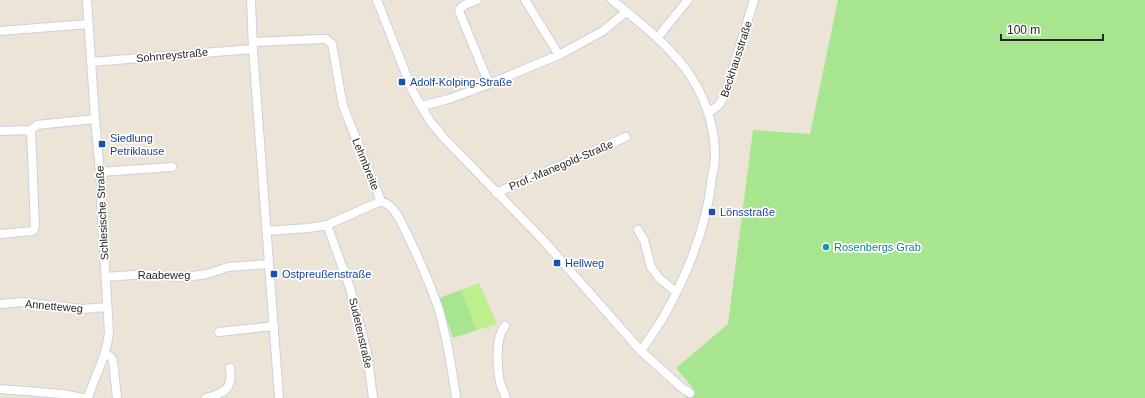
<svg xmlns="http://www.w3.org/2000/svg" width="1145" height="398" font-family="Helvetica,sans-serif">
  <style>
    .green { fill: #a7e68f }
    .pitch { fill: #bdef8a }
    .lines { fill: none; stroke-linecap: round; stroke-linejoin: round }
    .minor-casing { stroke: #cdcfe2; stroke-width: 10 }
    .minor { stroke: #fff; stroke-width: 8 }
    .transit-dot { fill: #1a4fb4; stroke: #fff; stroke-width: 1.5 }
    .culture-dot { fill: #0f9aa8; stroke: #fff; stroke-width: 1.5 }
    .labels { text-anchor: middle; stroke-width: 3.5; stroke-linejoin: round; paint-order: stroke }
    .street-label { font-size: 11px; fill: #272727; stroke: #fff }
    .transit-label { font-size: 11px; fill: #164399; stroke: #fff; text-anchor: start }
    .culture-label { font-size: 11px; fill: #0d838f; stroke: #fff; text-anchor: start }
  </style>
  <rect width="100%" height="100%" fill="#ebe4d7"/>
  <path class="green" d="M838,0h307v398h-460l8,-10 -17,-20 52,-44 25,-194 57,4z
    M461,290l16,40 -24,8 -14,-40z"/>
  <path class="pitch" d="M479,283l18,41 -20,6 -16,-40z"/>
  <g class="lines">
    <g class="minor-casing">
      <path id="minor" d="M87,0l8,119 7,75 -1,10 8,128c-2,24 -14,43 -21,66
        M251,0l2,49 26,349
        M377,0l36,92 17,29 13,16 100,103 98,111 41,37 8,5
        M477,0c-6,3 -16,4 -18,11l30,73
        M525,0l34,55
        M612,0c26,21 53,42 73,68 19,25 30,57 30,88 0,7 -2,14 -3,21 -5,49 -24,96 -48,139 -7,12 -16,24 -23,35
        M0,31l88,-7
        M657,38l31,-38
        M253,42l69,-3h4l6,5 11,62 38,95c15,5 20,22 27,35 11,23 22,47 30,71 9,30 14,61 18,91
        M91,62l162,-13
        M421,106l28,-7 40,-15 70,-29 44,-24 23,-19
        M708,113l11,-8 6,-10 29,-95
        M0,131l31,-1
        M100,172l72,-5
        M496,193l130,-56
        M327,225l23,63 17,64 6,46
        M638,230l6,10 7,27 8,11 17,14
        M267,231l41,-3 19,-3 54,-24
        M0,234l33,-3 2,-4 -4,-97 6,-5 58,-6
        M106,277l41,-3 29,3 17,-1 14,-2 21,-7 41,-3
        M0,304l23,-2 59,7 25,-2
        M505,326c-10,11 -8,43 -5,57 2,5 4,10 6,15
        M219,332l55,-6
        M105,354l6,3 2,4 4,37
        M0,389l62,5 21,4
        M206,398c19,-5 27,-9 24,-30"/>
    </g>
    <use href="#minor" class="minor"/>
  </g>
  <g class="transit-dot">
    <rect x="398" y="78" width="8" height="8" rx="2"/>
    <rect x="98" y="140" width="8" height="8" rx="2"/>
    <rect x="708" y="208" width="8" height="8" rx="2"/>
    <rect x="553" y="259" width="8" height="8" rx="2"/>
    <rect x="270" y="270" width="8" height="8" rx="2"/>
  </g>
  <circle class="culture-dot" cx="826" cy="247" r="4"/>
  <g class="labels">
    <g class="street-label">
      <text transform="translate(172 55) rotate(-5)" y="4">Sohnreystraße</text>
      <text transform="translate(736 59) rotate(-72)" y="4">Beckhausstraße</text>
      <text transform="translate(366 164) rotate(68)" y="4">Lehmbreite</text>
      <text transform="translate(561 165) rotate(-23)" y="4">Prof.-Manegold-Straße</text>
      <text transform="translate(102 213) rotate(-93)" y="4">Schlesische Straße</text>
      <text x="164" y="279">Raabeweg</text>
      <text transform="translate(54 306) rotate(5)" y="4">Annetteweg</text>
      <text transform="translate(361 333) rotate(77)" y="4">Sudetenstraße</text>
    </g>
    <g class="transit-label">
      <text x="410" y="86">Adolf-Kolping-Straße</text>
      <text x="110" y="142">Siedlung<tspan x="110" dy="13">Petriklause</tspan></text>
      <text x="720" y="216">Lönsstraße</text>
      <text x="565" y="267">Hellweg</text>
      <text x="282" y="278">Ostpreußenstraße</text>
    </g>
    <g class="culture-label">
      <text x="834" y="251">Rosenbergs Grab</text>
    </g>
  </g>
  <path d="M1001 34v6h102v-6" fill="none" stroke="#272727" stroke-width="2"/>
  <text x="1007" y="34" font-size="12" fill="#272727" stroke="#ffffff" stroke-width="3" paint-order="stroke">100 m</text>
</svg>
